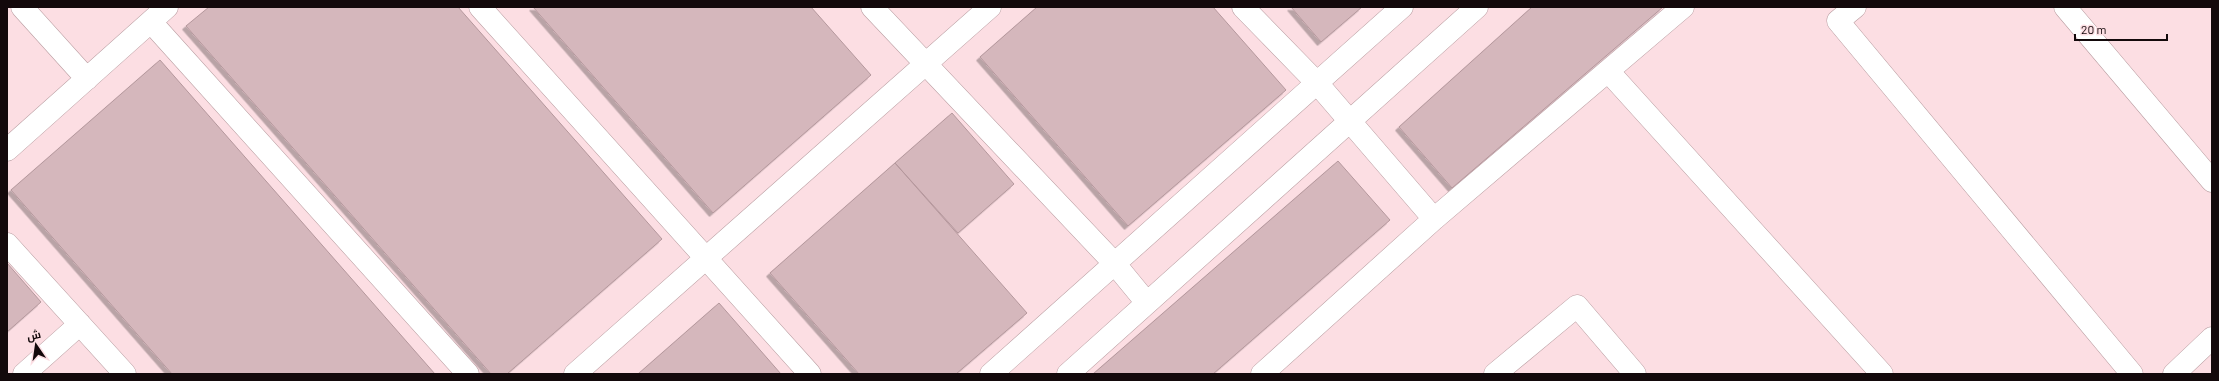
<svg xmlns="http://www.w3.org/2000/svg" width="2219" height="381" font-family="Barlow,Cairo,sans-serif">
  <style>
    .building { fill: #d5b7bc; stroke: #b5989d; filter: url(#shadow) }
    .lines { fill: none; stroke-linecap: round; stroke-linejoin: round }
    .minor-casing { stroke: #b99da1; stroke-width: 23 }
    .minor { stroke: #fff; stroke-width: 22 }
  </style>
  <defs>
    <filter id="shadow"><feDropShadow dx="-3.5" dy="3.5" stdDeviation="0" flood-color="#0004"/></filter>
  </defs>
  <rect width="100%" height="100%" fill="#fcdee3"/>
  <path class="building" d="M209,7h249l204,232 -155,135h-16l-305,-348z
    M533,7h278l60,68 -158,138z
    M1037,7h176l73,83 -158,136 -148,-169z
    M1291,7h71l-41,35z
    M1532,7h131l-211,181 -53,-61z
    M160,60l275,314h-263l-161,-184z
    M952,113l62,71 -56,49 -63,-70z
    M1338,161l52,59 -177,154h-120z
    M895,163l132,150 -71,61h-97l-89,-101z
    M7,263l34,39 -34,30z
    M719,303l62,71h-143z"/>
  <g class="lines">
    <g class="minor-casing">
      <path id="minor" d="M22,7l65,72
        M480,7l330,367
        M872,7l243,257 32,39
        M1243,7l74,76 117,136
        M1855,7l-17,14 294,353
        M2065,7l147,174
        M151,22l317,352
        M1608,71l274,303
        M7,150l160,-143
        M7,244l118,130
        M24,374l56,-50
        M575,374l415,-367
        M991,374l411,-367
        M1068,374l409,-367
        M1262,374l172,-155 249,-212
        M1495,374l82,-68 58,68
        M2174,374l38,-36"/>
    </g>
    <use href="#minor" class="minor"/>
  </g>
  <rect width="2219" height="381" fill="none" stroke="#13090b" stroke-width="16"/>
  <g transform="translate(36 345) rotate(347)" stroke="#fcdee3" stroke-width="3" paint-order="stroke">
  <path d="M0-3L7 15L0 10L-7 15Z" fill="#13090b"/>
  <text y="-6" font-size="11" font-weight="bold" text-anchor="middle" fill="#13090b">ش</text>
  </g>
  <path d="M2075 34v6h92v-6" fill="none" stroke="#13090b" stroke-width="2"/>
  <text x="2081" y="34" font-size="12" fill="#13090b" stroke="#fcdee3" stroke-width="3" paint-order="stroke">20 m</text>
</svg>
